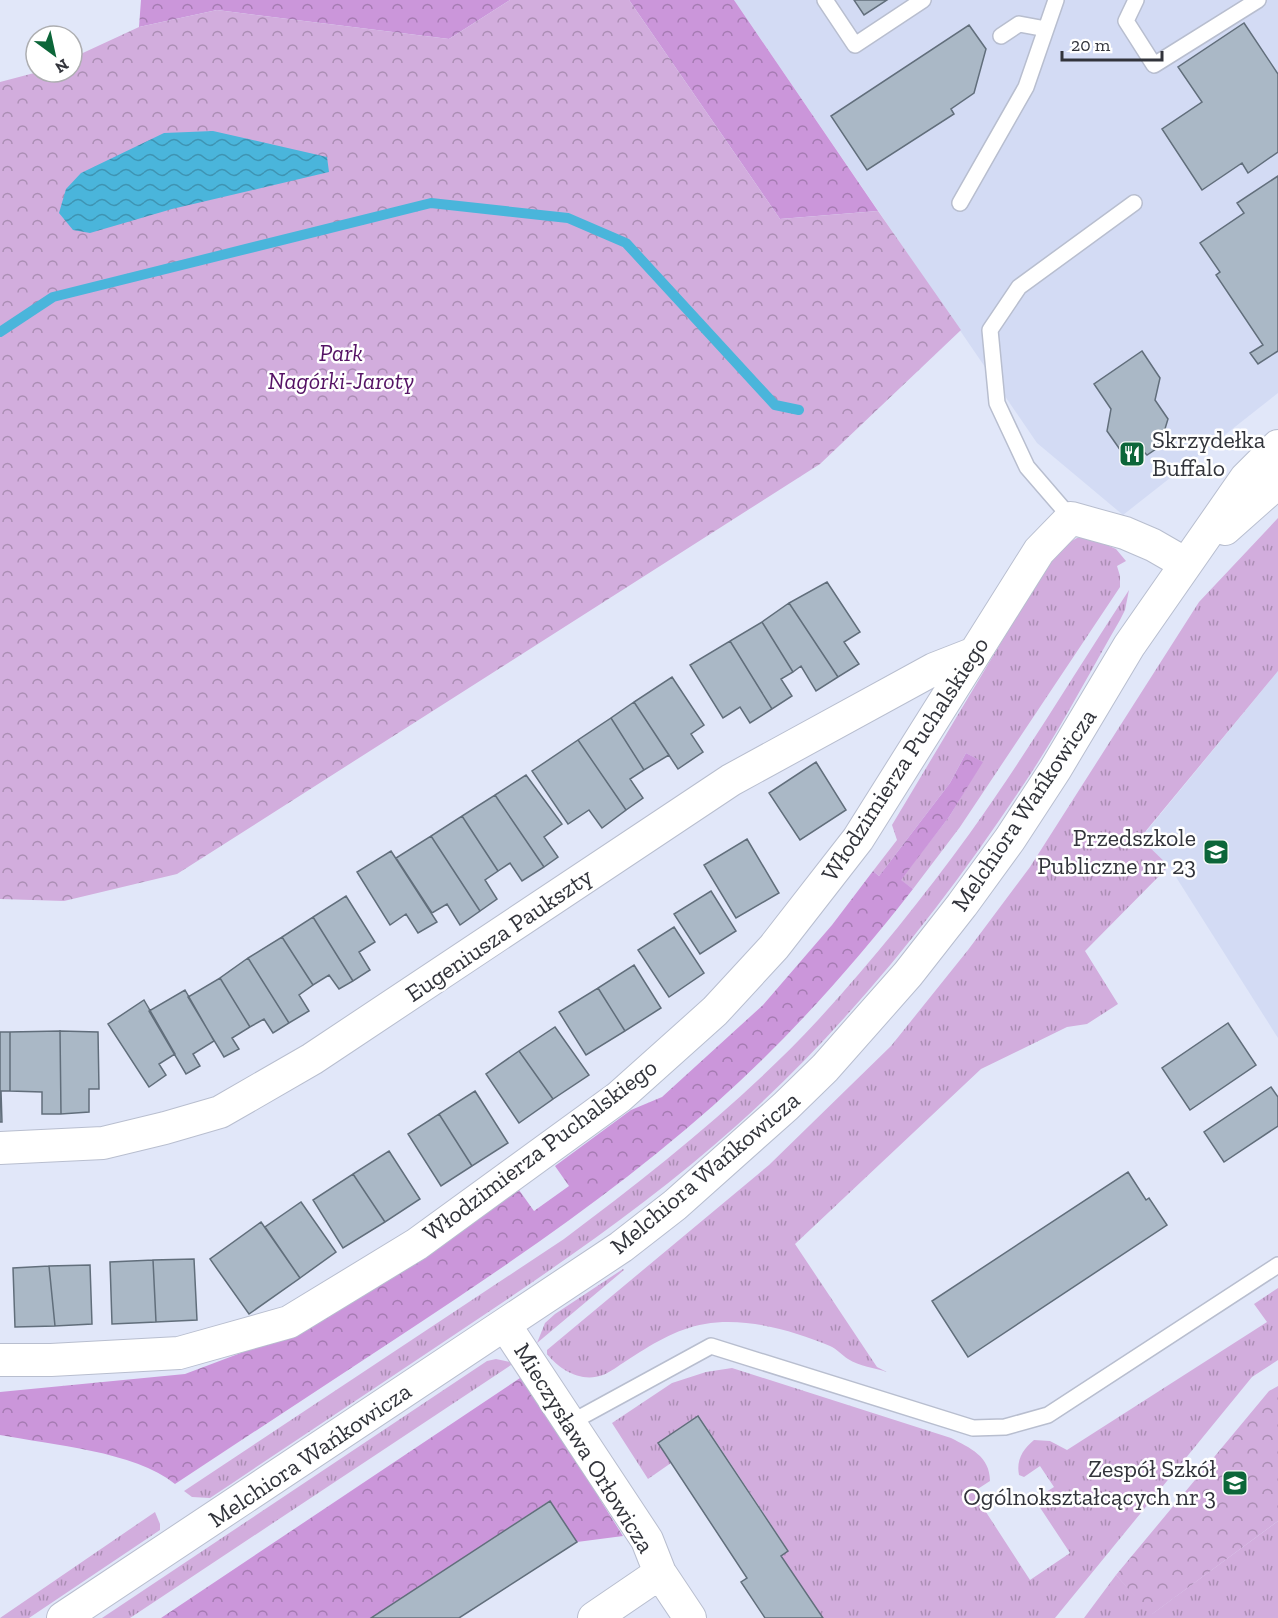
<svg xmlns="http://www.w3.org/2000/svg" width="1278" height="1618" font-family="'Zilla Slab',serif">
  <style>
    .built { fill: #d3dbf4 }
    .grass { fill: url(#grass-tufts) }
    .forest { fill: url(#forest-crowns) }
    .park { fill: url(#park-crowns) }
    .water { fill: url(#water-waves) }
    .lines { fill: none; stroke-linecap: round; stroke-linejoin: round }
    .stream { stroke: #4ab5db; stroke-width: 10 }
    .building { fill: #aab8c6; stroke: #616e7b; stroke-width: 1.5 }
    .service-casing { stroke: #b8becf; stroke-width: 18 }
    .minor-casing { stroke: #b8becf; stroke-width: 34 }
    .service { stroke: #fff; stroke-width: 15 }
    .minor { stroke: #fff; stroke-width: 32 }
    .labels { text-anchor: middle; stroke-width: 5; stroke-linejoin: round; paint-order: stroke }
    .park-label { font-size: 24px; font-style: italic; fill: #551365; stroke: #fff }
    .poi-label { font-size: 24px; fill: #32343b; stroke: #fff; text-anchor: end }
    .street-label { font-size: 24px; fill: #32343b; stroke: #fff }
  </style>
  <defs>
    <pattern id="grass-tufts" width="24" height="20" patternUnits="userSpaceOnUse" patternTransform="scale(1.5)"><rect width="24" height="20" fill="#d2addd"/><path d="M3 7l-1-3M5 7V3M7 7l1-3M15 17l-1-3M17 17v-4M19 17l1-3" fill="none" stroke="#ab8eb4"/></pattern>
    <pattern id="forest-crowns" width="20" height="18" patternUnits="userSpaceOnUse" patternTransform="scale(1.5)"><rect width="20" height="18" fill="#cb96da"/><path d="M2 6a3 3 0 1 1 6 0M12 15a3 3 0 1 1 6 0" fill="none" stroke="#a57bb2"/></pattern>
    <pattern id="park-crowns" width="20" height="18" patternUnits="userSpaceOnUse" patternTransform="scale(1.5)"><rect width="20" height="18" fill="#d2addd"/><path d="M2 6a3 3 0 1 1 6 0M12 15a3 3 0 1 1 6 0" fill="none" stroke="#ab8eb4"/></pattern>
    <pattern id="water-waves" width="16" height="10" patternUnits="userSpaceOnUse" patternTransform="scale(1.5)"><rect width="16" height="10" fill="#4ab5db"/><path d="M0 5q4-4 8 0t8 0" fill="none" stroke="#3e94b3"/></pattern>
  </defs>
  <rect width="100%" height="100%" fill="#e1e7f9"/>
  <path class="built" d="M734,0h544v393l-155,122 -86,-72z
    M1278,671v367l-109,-172 -29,-27z"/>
  <path class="grass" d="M1278,518v153l-138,167 29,28 -84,85 33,53 -31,20 -20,3 -86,42 -186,175 82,123 10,5c-12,-4 -28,-6 -39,-13 -6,-4 -11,-10 -18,-13 -38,-16 -85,-29 -125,-22 -30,5 -54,21 -79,37 -7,4 -15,11 -23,14 -22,8 -43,-5 -56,-21v-4l222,-185 122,-119 77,-96 62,-83 169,-265z
    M1089,537l27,12 10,12 -9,5 3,10v11l-160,240 -47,62 -13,-9 49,-63 33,-55 -16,-9 -16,30 -71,93 -6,-5 24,-31 -5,-15 165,-276 20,-11z
    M1129,590l-4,20 -5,10c-29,50 -56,102 -87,150 -84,129 -182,253 -297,356 -86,77 -183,143 -279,207 -82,55 -165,110 -247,165l-18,-1 -8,-6 380,-252c89,-67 178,-137 254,-219 54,-59 105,-122 152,-187 56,-78 106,-162 159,-243z
    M623,1269l1,1 -87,73 8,-20 10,-9z
    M1278,1288v72l-26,17 -197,241h-232l-42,-62 7,-6 -89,-134 -41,27 13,20 -23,16 -36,-56 60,-40 34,-11 26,-4 219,70c19,10 39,18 39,43l-17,11 57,88 40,-27 -33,-50 1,-6 16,-10 -14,-21 -16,11 -5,-2c-3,-15 4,-26 15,-35l16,1 17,9 200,-128 -13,-18z
    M496,1359l18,4 -384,255h-28l385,-257z
    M155,1512l5,12v6l-131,88h-29z
    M1278,1521v97h-194l32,-43 36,39z"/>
  <path class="forest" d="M141,0h369l-61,39 -232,-29 -78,17z
    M629,0h105l144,211 -98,8z
    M966,753l17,9 -34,55 -48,63 12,9c-53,68 -110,133 -173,192 -99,93 -212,170 -325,245 -80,53 -160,105 -240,158 -41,-33 -123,-39 -175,-49v-43l185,-18 109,-41 132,-79 93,-64 15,21 35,-25 -14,-20 76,-56 31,-13 101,-92 69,-80 41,-54 6,5 71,-93z
    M526,1374l78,118 -5,6 24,38 -46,6 -28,-41 -178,117h-210z"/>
  <path class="park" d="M510,0h119l151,219 98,-8 83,119 -141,134 -643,410 -113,27 -64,-2v-817l38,-10h34v-14l67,-31 78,-17 232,29z
    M1278,1386v135l-127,94 -35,-40 153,-184z"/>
  <path class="water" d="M213,131l114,26 2,15 -157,37 -82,24 -17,-3 -14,-17 7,-24 15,-16 83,-40z"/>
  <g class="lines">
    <path class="stream" d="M0,332l53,-35 378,-94 137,15 58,25 149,162 24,5"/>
  </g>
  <path class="building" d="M854,0h33l-23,15z
    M1244,23l34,51v78l-30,21 -6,-10 -40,27 -40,-61 40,-27 -24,-35z
    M969,25l17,24 -12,44 -23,16 3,5 -87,56 -36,-54z
    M1278,176v175l-20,13 -8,-11 13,-8 -47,-70 4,-3 -20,-29 44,-30 -7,-10z
    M1142,351l18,27 -5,22 13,19 -7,23 1,3 -15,10 -2,-2 -3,2 -21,-4 -14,-20 4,-22 -17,-25z
    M827,582l33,50 -16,10 15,22 -21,13 -49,-74z
    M789,603l49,74 -22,14 -15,-25 -8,6 -31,-50z
    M762,622l31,50 -12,7 11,17 -20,13 -42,-68z
    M730,641l42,68 -22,14 -10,-16 -17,11 -33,-53z
    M672,677l32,48 -13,9 12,18 -25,17 -44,-67z
    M634,702l35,53 -25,15 -33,-52z
    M611,718l33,52 -14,9 13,19 -17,12 -48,-70z
    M578,740l48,70 -24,18 -13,-18 -21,14 -36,-53z
    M816,762l30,48 -46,30 -31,-47z
    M526,775l36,49 -18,13 14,20 -14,10 -49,-72z
    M495,795l49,72 -22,14 -12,-18 -12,8 -36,-55z
    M462,816l36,55 -13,9 12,19 -17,12 -49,-75z
    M431,836l49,75 -20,14 -13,-21 -15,9 -36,-55z
    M747,839l32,54 -43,25 -32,-53z
    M391,851l46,71 -19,11 -12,-19 -16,11 -33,-53z
    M711,891l25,40 -36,23 -26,-40z
    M346,896l29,46 -16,10 11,18 -17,11 -40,-64z
    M313,917l40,64 -14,8 -10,-14 -16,10 -31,-48z
    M674,927l30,46 -35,24 -31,-47z
    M282,937l31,48 -14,10 10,16 -20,12 -41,-65z
    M248,958l41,65 -16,10 -9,-14 -14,8 -30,-49z
    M634,965l27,43 -36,23 -27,-43z
    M220,978l30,49 -18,11 7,11 -15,8 -36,-60z
    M598,988l27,43 -39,24 -27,-43z
    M185,990l29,51 -21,13 7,12 -14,8 -37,-63z
    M144,1000l31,54 -16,10 7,11 -17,12 -41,-63z
    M1228,1023l28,42 -66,45 -28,-42z
    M555,1027l34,48 -36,24 -34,-48z
    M60,1031l38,1 1,57h-10v23l-28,2z
    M60,1031l1,83h-19v-22l-32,-1v-59z
    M0,1032h10v59h-9l1,31h-2z
    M519,1051l34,48 -34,24 -33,-49z
    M1271,1087l7,10v29l-54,36 -20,-30z
    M475,1091l33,52 -36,23 -33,-52z
    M439,1114l33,52 -31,20 -33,-52z
    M389,1151l31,48 -35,23 -32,-48z
    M1128,1172l18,28 3,-2 18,27 -199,132 -36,-56z
    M353,1174l32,48 -42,26 -30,-48z
    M301,1202l35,50 -36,26 -35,-51z
    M261,1222l39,56 -51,36 -39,-55z
    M194,1259l3,61 -41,2 -3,-62z
    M153,1260l3,62 -44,2 -2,-62z
    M90,1265l2,59 -37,2 -6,-60z
    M49,1266l6,60 -40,1 -2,-59z
    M698,1416l90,135 -7,5 42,62h-58l-24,-36 6,-4 -89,-135z
    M550,1501l27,41 -118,76h-88z"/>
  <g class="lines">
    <g class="service-casing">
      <path id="service" d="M825,0l30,45 68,-45
        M1136,0l-10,21 28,44 104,-65
        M1001,36l18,-12 27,5
        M960,203l66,-116 30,-87
        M1071,518l-44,-51 -30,-64 -7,-73 29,-43 115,-84
        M570,1423l141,-77 262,82 32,-1 43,-12 230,-150"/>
    </g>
    <g class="minor-casing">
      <path id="minor" d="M1225,529l53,-47
        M0,1148l103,-5 62,-15 55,-16 92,-53 419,-279 203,-111 41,-16
        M505,1325l142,215 13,33 30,45
        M0,1360h51l128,-7 110,-31 128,-78 202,-147 96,-86 59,-64 84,-108 181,-288 32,-33 54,15 28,12 33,19
        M63,1618l558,-371 54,-42 111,-99 39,-38 83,-94 54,-69 48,-66 45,-69 74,-124 117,-168 32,-32
        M594,1618l66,-45"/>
    </g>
    <use href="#service" class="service"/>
    <use href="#minor" class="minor"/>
  </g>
  <defs>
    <g id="restaurant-square" transform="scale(1.35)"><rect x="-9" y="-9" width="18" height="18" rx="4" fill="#0c6639" stroke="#fff"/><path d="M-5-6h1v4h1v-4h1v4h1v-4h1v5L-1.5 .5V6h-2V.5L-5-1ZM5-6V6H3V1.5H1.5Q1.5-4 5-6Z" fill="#fff"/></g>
    <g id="school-square" transform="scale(1.35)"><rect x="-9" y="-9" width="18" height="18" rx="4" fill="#0c6639" stroke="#fff"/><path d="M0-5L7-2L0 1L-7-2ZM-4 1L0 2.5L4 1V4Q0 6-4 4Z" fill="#fff"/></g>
  </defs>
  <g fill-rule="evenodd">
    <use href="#restaurant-square" x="1132" y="454"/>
    <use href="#school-square" x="1216" y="852"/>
    <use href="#school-square" x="1235" y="1483"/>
  </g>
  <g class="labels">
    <g class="park-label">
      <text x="341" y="361">Park<tspan x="341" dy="28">Nagórki-Jaroty</tspan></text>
    </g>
    <g class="poi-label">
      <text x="1152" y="448" text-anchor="start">Skrzydełka<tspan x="1152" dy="28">Buffalo</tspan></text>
      <text x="1196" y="846">Przedszkole<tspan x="1196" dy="28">Publiczne nr 23</tspan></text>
      <text x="1216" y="1477">Zespół Szkół<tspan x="1216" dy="28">Ogólnokształcących nr 3</tspan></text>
    </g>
    <g class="street-label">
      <text transform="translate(905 759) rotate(-57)" y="8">Włodzimierza Puchalskiego</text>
      <text transform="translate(1024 810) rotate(-56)" y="8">Melchiora Wańkowicza</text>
      <text transform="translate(499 935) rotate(-34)" y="8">Eugeniusza Paukszty</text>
      <text transform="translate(540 1150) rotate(-37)" y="8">Włodzimierza Puchalskiego</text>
      <text transform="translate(705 1173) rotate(-40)" y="8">Melchiora Wańkowicza</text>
      <text transform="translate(584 1448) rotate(58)" y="8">Mieczysława Orłowicza</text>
      <text transform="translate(310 1455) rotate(-34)" y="8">Melchiora Wańkowicza</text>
    </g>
  </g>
  <g transform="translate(54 54) rotate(147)"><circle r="28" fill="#ffffff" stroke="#adaeb1" stroke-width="1.5"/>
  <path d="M0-4.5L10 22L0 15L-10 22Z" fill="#0c6639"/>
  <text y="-9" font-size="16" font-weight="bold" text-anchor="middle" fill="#32343b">N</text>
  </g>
  <path d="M1062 51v9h100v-9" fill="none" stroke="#32343b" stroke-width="3"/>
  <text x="1071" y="51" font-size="18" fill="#32343b" stroke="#ffffff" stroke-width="4.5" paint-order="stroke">20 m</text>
</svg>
